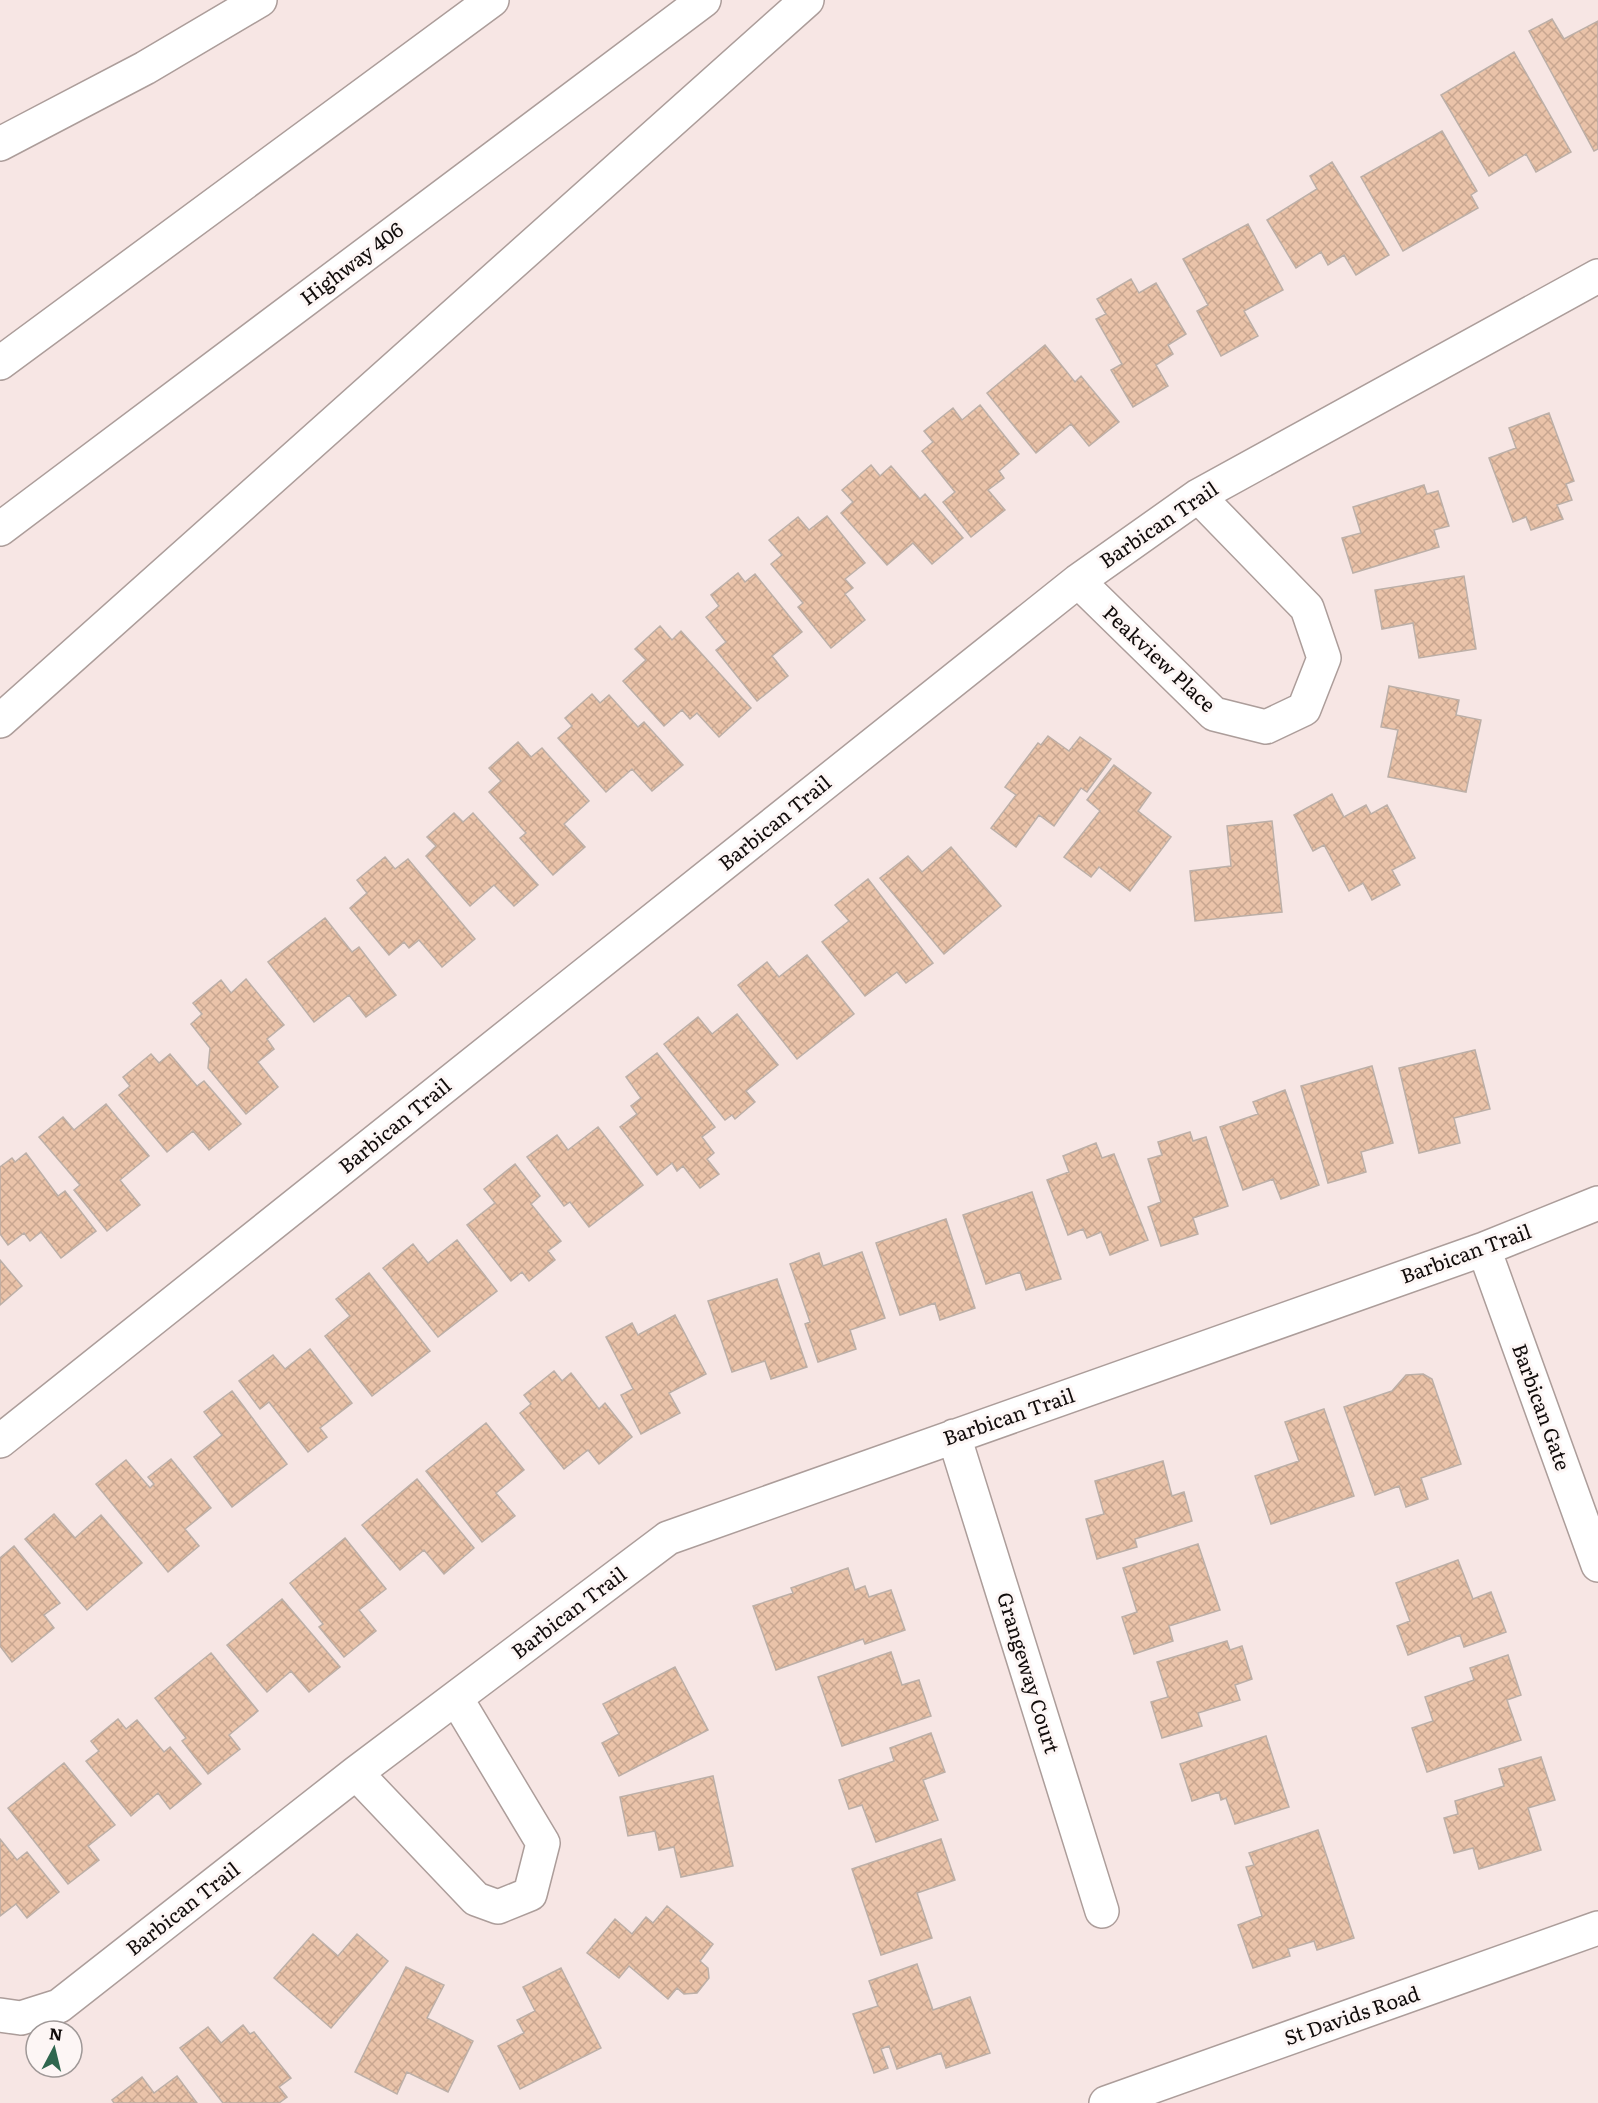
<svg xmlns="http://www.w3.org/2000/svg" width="1598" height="2103" font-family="Literata,serif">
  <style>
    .building { fill: url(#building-cross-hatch); stroke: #bcafa7; stroke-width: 1.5 }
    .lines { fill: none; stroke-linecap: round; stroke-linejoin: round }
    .street-casing { stroke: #ac9d9a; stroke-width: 36 }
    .secondary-casing { stroke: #ac9d9a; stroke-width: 36 }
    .highway-casing { stroke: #ac9d9a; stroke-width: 36 }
    .street { stroke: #fff; stroke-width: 33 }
    .secondary { stroke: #fff; stroke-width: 33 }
    .highway { stroke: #fff; stroke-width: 33 }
    .labels { text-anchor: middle; stroke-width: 6; stroke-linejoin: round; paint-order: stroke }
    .street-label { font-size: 20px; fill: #110c0b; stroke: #fdf6f5 }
  </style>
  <defs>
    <pattern id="building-cross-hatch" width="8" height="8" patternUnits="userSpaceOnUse" patternTransform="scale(1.5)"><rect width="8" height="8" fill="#eac3a9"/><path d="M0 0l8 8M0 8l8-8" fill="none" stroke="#c8a690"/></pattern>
  </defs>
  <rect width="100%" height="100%" fill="#f7e6e4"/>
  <path class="building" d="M1552,19l12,20 34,-18v128l-4,2 -65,-120z
    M1514,52l57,100 -35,20 -10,-18 -37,22 -48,-81z
    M1442,131l35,60 -6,4 7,13 -75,43 -42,-74z
    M1332,162l57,93 -33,20 -12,-20 -16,10 -7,-13 -25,16 -29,-48 50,-31 -7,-13z
    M1248,224l35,66 -39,21 14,25 -37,20 -24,-45 11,-6 -25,-46z
    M1131,279l8,14 17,-10 30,51 -18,11 5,9 -17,11 12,21 -35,21 -22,-37 11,-6 -26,-45 10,-5 -9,-15z
    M1045,345l30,37 6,-6 38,46 -30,24 -18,-22 -35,29 -49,-60z
    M980,405l39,49 -20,17 5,7 -16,12 17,20 -34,27 -28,-35 12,-10 -33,-41 11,-9 -9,-11 29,-23 9,12z
    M1549,413l25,68 -8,3 6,16 -15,5 6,14 -32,11 -5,-13 -13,5 -24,-64 27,-10 -7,-20z
    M871,465l9,11 11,-10 29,33 5,-5 38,44 -31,26 -19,-21 -26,22 -46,-52 12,-11 -11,-12z
    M1424,485l3,9 11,-3 11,35 -15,4 5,17 -86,26 -11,-35 19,-5 -8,-26z
    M827,516l38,47 -20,16 8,9 -8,6 20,26 -34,28 -33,-41 5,-4 -32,-39 11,-9 -13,-15 29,-23 11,13z
    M738,573l7,9 10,-8 47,58 -30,24 16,20 -31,25 -41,-51 10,-8 -20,-25 13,-11 -8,-11z
    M1464,576l12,73 -57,9 -6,-35 -31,6 -7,-39z
    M660,626l12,14 9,-9 70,77 -32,29 -22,-24 -7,6 -8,-9 -18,16 -41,-45 23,-21 -11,-11z
    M1389,686l70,14 -3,15 25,5 -15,72 -78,-15 10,-47 -17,-3z
    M592,694l8,9 9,-8 29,32 6,-5 39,43 -31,26 -20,-22 -26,23 -48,-54 14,-12 -7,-8z
    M1048,736l21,15 11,-14 31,22 -24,33 -6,-4 -27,38 -15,-11 -23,32 -25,-19 25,-33 -11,-8 33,-44 3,2z
    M518,742l13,15 11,-9 47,53 -25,23 21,23 -32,28 -33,-37 6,-5 -37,-41 12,-11 -12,-13z
    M1114,765l37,28 -13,18 33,26 -41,54 -31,-24 -8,10 -27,-20 36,-46 -13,-11z
    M1332,794l12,23 22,-12 5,9 16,-9 28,53 -23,12 8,15 -28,15 -9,-17 -14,8 -25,-46 -11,6 -19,-36z
    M454,813l9,9 10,-9 65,72 -24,21 -20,-21 -24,21 -44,-50 10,-10 -9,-9z
    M1272,821l10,91 -87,9 -5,-50 41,-5 -4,-40z
    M951,847l50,59 -57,48 -64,-76 28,-22 14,16z
    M385,857l10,12 13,-10 67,80 -33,28 -23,-27 -10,8 -5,-6 -15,13 -39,-47 17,-15 -10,-13z
    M868,879l65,84 -27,20 -9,-11 -32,24 -43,-54 27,-21 -14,-16z
    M325,918l27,34 7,-5 37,48 -30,22 -17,-22 -35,27 -46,-60z
    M807,955l47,59 -57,45 -59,-74 29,-23 12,15z
    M246,979l38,46 -17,14 7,10 -16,13 20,25 -32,27 -38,-46 2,-20 -19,-24 11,-10 -9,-11 28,-23 10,13z
    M737,1014l41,51 -32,26 9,11 -20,17 -3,-4 -7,5 -61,-76 34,-27 14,17z
    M1475,1050l15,59 -36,9 6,25 -41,10 -20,-85z
    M657,1053l58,74 -13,10 12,16 -7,6 12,15 -19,14 -17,-22 -6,5 -5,-8 -15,12 -37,-48 17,-13 -6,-8 10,-8 -15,-21z
    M151,1054l8,9 11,-9 27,32 7,-5 37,43 -32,26 -16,-19 -26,21 -48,-57 11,-9 -7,-9z
    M1372,1066l21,77 -32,9 5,20 -38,11 -27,-97z
    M1285,1090l34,95 -38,14 -8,-20 -30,11 -23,-63 38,-13 -5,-12z
    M106,1104l43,52 -29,24 20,25 -33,26 -33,-41 6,-5 -41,-48 24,-20 11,13z
    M598,1127l45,58 -54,42 -19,-25 -6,4 -37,-49 30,-22 11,15z
    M1190,1132l3,9 13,-4 22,69 -35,12 5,16 -37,12 -13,-39 13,-5 -13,-43 14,-4 -4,-13z
    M1096,1143l6,15 12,-4 34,86 -38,15 -9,-23 -14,6 -4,-9 -15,6 -21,-55 22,-8 -6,-16z
    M26,1153l32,43 7,-5 31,40 -35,27 -20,-26 -11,9 -6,-8 -16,12 -8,-11v-67l12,-9 3,4z
    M515,1164l25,32 -9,8 30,37 -13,10 7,9 -26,21 -7,-9 -11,9 -44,-56 28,-22 -11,-14z
    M1032,1192l29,87 -35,11 -6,-18 -34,12 -23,-69z
    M946,1219l29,89 -35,12 -5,-17 -35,12 -24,-72z
    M457,1240l40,51 -59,46 -55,-69 30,-24 15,19z
    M862,1252l23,66 -35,12 6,19 -38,13 -13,-38 5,-2 -20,-58 29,-11 4,13z
    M0,1260l22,26 -22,19z
    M369,1273l61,78 -58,45 -47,-60 25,-20 -14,-17z
    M777,1279l30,88 -36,12 -6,-18 -33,11 -24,-71z
    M675,1315l31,59 -37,19 11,20 -39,21 -20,-39 12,-6 -27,-52 26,-14 6,12z
    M310,1349l42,54 -32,25 7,9 -19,15 -39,-50 -9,7 -21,-28 34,-26 12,14z
    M554,1371l8,10 9,-8 28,36 6,-6 27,34 -33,27 -11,-14 -24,19 -44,-56 11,-9 -7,-9z
    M1423,1374l9,5 29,85 -40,14 7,21 -22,8 -7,-21 -24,9 -31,-88 48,-16 14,-16z
    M232,1391l55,73 -55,43 -38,-50 28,-22 -18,-23z
    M1324,1409l30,87 -83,28 -16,-48 44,-15 -14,-39z
    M486,1423l38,47 -28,23 19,23 -33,26 -56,-71z
    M171,1459l40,49 -26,21 14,17 -31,26 -72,-88 30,-24 24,28 4,-4 -6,-7z
    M1163,1461l9,35 12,-4 8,29 -57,18 2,8 -40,12 -11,-40 18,-5 -9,-33z
    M417,1479l57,69 -30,26 -20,-24 -24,20 -38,-45z
    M54,1514l21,24 26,-23 41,48 -55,47 -62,-71z
    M345,1538l41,51 -27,21 17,21 -32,26 -25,-30 4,-3 -33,-41z
    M1198,1544l22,66 -51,16 4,15 -39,13 -12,-37 15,-5 -14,-44z
    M14,1546l46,57 -16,12 10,13 -42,34 -12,-16v-88z
    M1458,1560l15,39 18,-7 15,40 -42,15 -4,-12 -52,20 -11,-29 13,-5 -14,-38z
    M848,1568l7,22 10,-4 4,11 22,-7 14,40 -40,14 -2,-5 -87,31 -23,-64 40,-13 -2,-5z
    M282,1599l58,68 -31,25 -18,-21 -24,21 -40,-47z
    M1227,1641l3,9 12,-4 10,33 -17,6 5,15 -42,13 4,13 -40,12 -11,-36 17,-5 -11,-35z
    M891,1652l11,33 17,-5 12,36 -89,30 -24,-69z
    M211,1653l47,58 -29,24 11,14 -32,25 -26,-33 4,-3 -31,-40z
    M1508,1655l13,40 -14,5 14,40 -94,32 -15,-44 21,-7 -8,-24 49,-17 -4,-12z
    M675,1667l33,63 -89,46 -17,-33 17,-9 -16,-30z
    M118,1719l8,10 11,-9 27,32 6,-5 31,37 -31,25 -12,-16 -27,23 -45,-55 13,-10 -8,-10z
    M931,1733l14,39 -22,8 15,40 -62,22 -14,-37 -13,4 -10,-29 55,-19 -4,-13z
    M1266,1736l23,71 -54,17 -9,-26 -5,2 -2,-8 -27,9 -12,-37z
    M1541,1757l14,43 -27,8 13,42 -62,19 -6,-21 -19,5 -10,-35 14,-4 -3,-13 49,-15 -5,-17z
    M64,1763l51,62 -27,21 11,14 -31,24 -60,-76z
    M713,1776l20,90 -52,11 -7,-30 -15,3 -4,-19 -27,5 -8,-39z
    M1318,1830l36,108 -37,12 -3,-9 -26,8 2,7 -37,12 -15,-43 24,-9 -16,-49 8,-2 -5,-12z
    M0,1839l17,21 10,-8 32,40 -32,26 -11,-14 -16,12z
    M941,1839l14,41 -38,13 15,45 -51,17 -29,-86z
    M667,1906l46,38 -13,17 8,7 1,10 -12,15 -13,1 -7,-6 -9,11 -39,-33 -10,12 -32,-25 28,-34 17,15 14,-17 7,6z
    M313,1934l25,22 19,-22 31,27 -57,67 -57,-50z
    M917,1964l16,46 37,-13 20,56 -44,15 -5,-15 -44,16 -8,-23 -8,3 7,19 -14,5 -21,-59 25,-8 -9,-25z
    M406,1967l38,18 -17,33 46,23 -25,51 -41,-20 -10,22 -42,-22z
    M561,1968l40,80 -81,41 -22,-43 26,-13 -7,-13 18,-9 -12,-24z
    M243,2025l7,9 4,-2 37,46 -12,9 8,10 -8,6h-56l-43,-55 28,-21 13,16z
    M177,2076l20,27h-83l-2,-3 30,-23 12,16z"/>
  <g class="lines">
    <g class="street-casing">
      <path id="street" d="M1078,581l136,133 52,13 38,-18 20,-51 -17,-50 -109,-112
        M1484,1249l114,316
        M954,1436l148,475
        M0,1441l1078,-860 120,-85 400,-220
        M356,1773l120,126 22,8 32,-13 13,-51 -87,-145
        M0,2015l21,3 38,-12 297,-233 312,-235 816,-289 114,-46"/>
    </g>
    <g class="secondary-casing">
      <path id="secondary" d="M1106,2103l492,-175"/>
    </g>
    <g class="highway-casing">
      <path id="highway" d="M0,144l145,-76 115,-68
        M0,363l492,-363
        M0,529l704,-529
        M0,721l807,-721"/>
    </g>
    <use href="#street" class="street"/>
    <use href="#secondary" class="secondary"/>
    <use href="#highway" class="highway"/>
  </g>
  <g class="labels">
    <g class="street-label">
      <text transform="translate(352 264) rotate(-37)" y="7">Highway 406</text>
      <text transform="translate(1159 525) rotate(-34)" y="7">Barbican Trail</text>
      <text transform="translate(1159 659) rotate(43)" y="7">Peakview Place</text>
      <text transform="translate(775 823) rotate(-39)" y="7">Barbican Trail</text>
      <text transform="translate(395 1126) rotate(-39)" y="7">Barbican Trail</text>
      <text transform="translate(1466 1254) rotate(-20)" y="7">Barbican Trail</text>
      <text transform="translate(1541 1407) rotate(70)" y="7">Barbican Gate</text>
      <text transform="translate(1009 1417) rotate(-19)" y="7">Barbican Trail</text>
      <text transform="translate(569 1613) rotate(-37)" y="7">Barbican Trail</text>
      <text transform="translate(1028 1673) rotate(73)" y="7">Grangeway Court</text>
      <text transform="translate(183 1909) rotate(-38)" y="7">Barbican Trail</text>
      <text transform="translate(1352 2016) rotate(-19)" y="7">St Davids Road</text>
    </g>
  </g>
  <g transform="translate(54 2049) rotate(7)"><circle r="28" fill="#fdf6f5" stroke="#9f9897" stroke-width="1.5"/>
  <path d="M0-4.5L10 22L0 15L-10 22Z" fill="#2f674f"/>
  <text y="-9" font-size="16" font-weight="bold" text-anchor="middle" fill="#110c0b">N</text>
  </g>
</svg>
